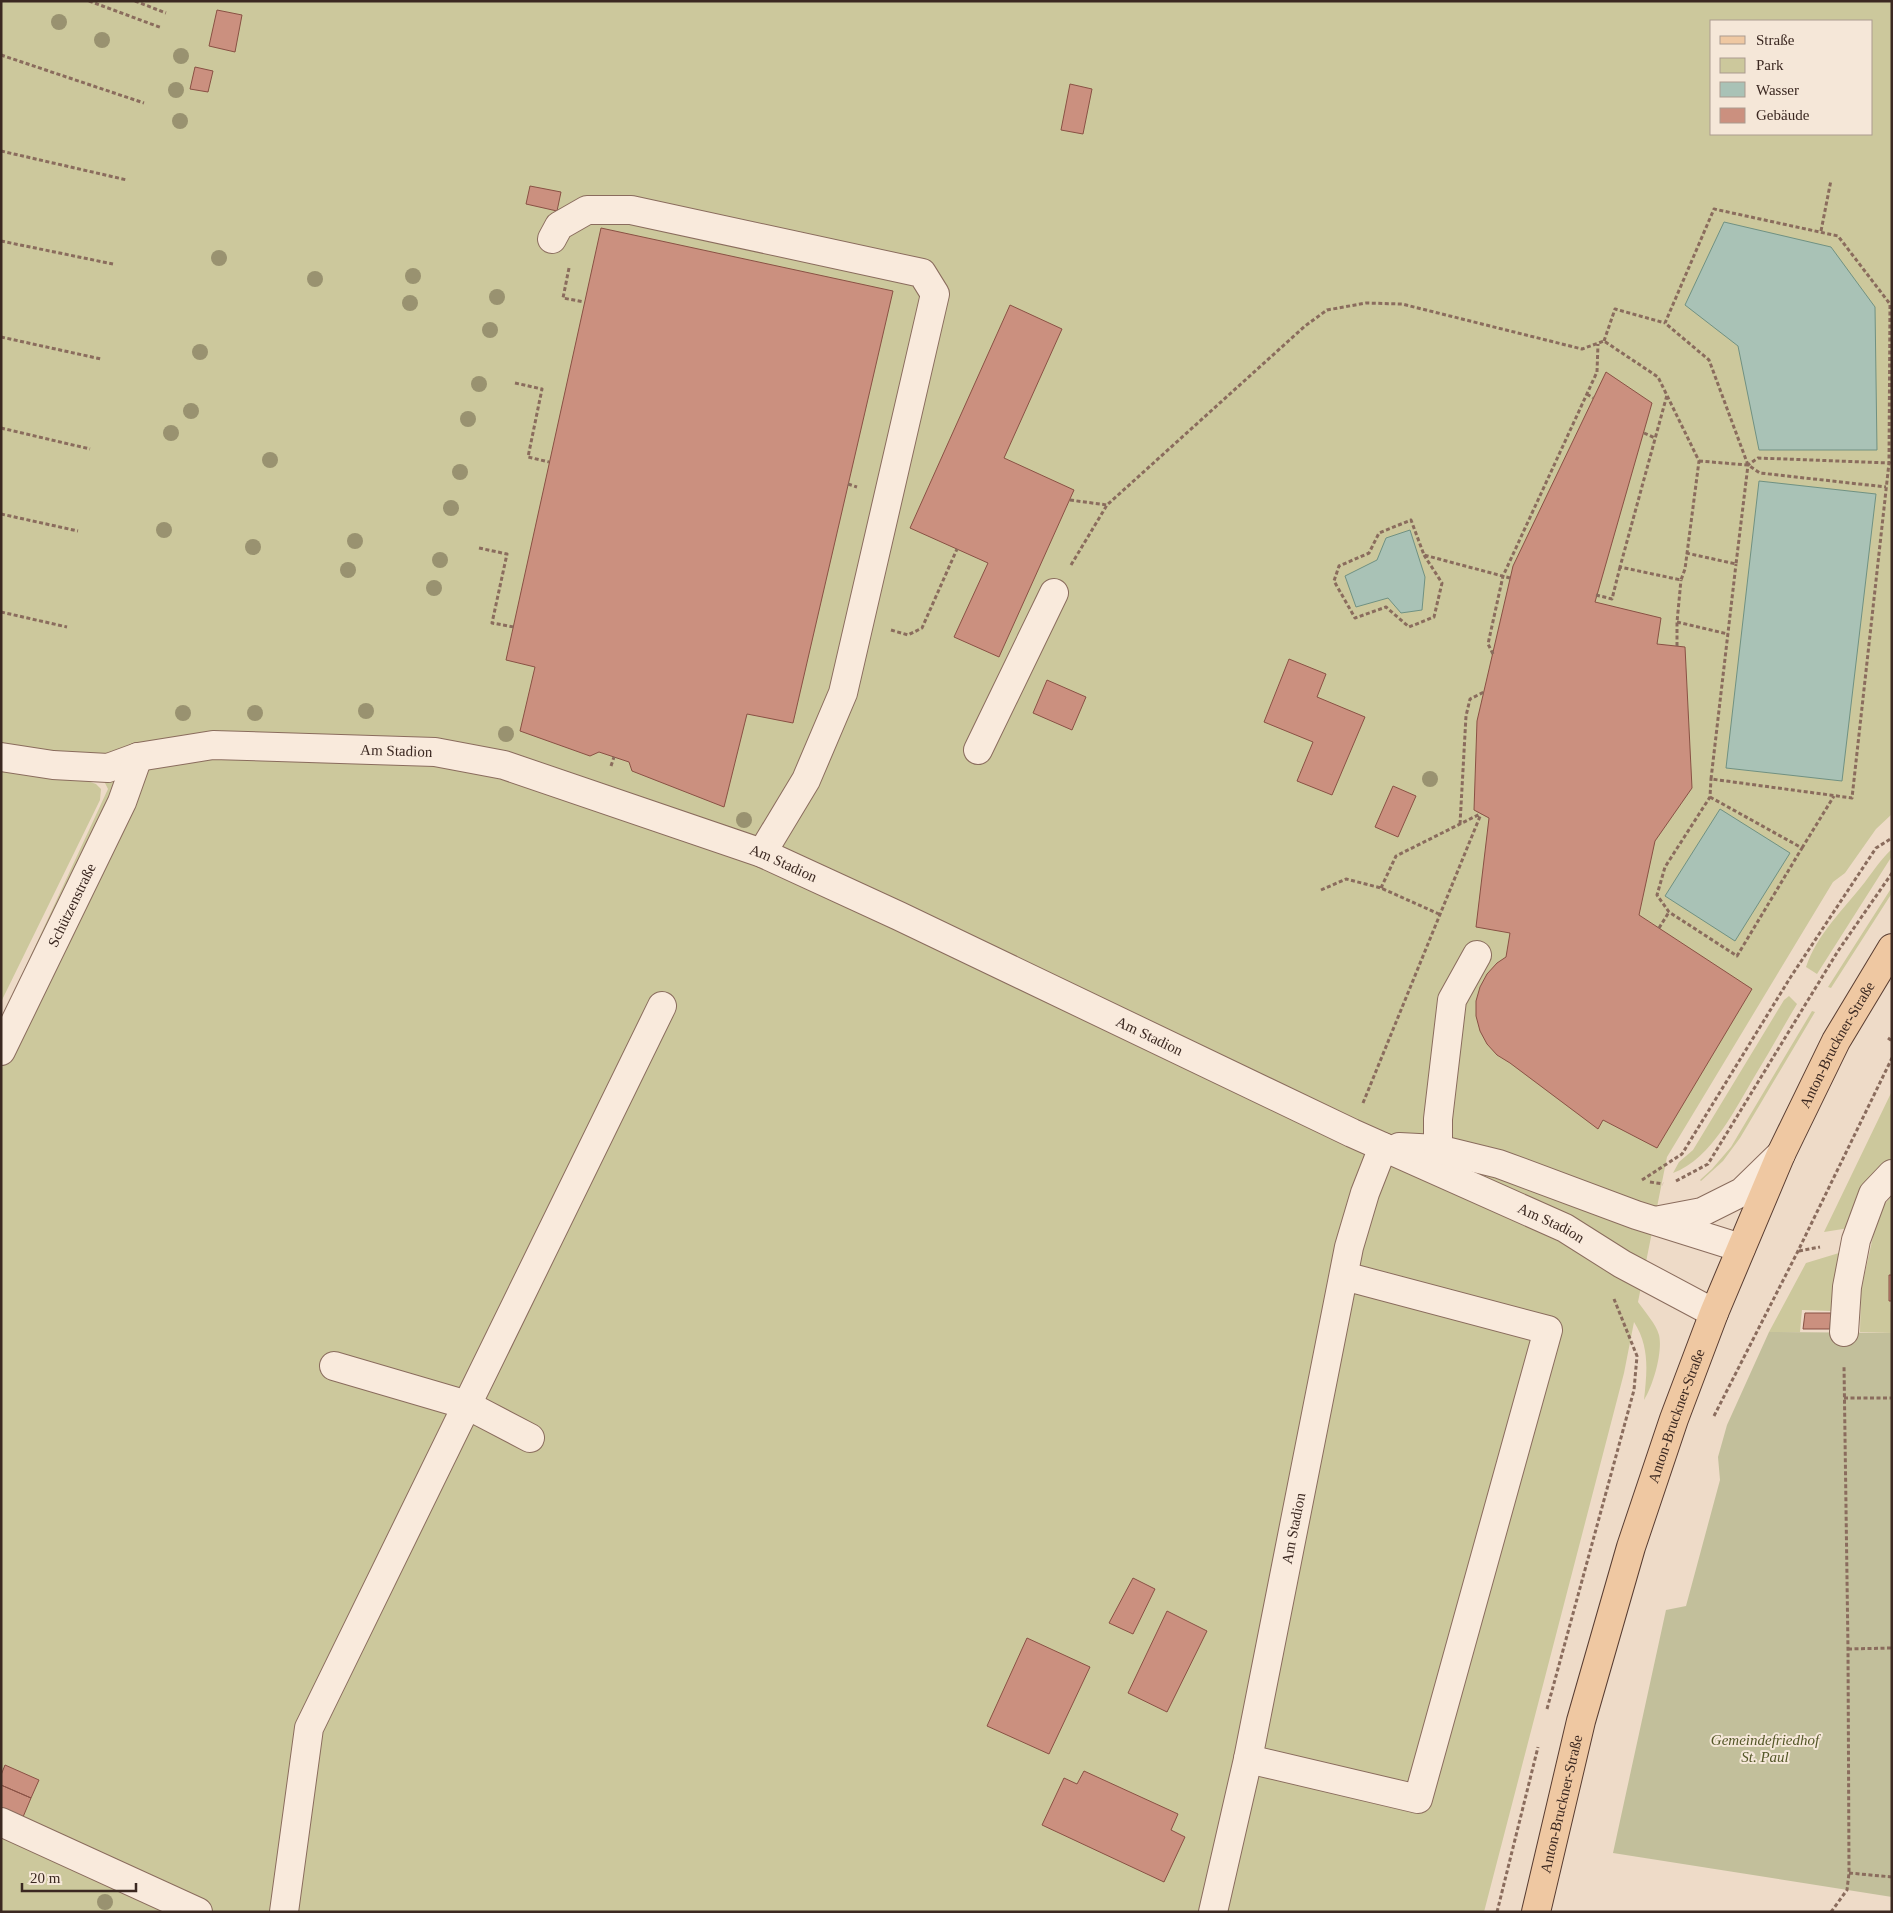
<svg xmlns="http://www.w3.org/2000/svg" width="1893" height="1913" font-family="Georgia,serif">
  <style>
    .green { fill: #ccc89c; fill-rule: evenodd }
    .cemetery { fill: #c2bf9b }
    .water { fill: #a9c2b6; stroke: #709182 }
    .building { fill: #cb907f; stroke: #895144 }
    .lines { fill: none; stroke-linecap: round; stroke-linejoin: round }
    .minor-casing { stroke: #8a6c5d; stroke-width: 30 }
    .major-casing { stroke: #583c31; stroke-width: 30 }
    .path { stroke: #8a6c5d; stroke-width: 3; stroke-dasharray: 4 2.5; stroke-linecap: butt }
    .minor { stroke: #f9eadc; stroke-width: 28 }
    .major { stroke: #efc8a2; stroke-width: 28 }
    .tree { fill: #999270 }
    .labels { text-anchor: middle; stroke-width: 4; stroke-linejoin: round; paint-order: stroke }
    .street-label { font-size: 15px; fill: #3b2821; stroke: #f5e7d8 }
    .park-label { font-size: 15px; font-style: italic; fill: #545728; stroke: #f5e7d8 }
  </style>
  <rect width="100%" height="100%" fill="#eedbc8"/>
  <path class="green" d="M1,1h1891v813l-16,15 -31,44 -12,9 -166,275 -29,145c7,10 18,22 21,33 4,17 -6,51 -15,65 3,-28 6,-53 -10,-78l-10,51 -140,539h-1483v-892l107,-231 -5,-10 -102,-30zM1712,21h160v113h-160z
    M1,771l64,8 20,1 11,4 5,5 -1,11 -99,202z
    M1892,849v7l-75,118 -11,-7c11,-33 38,-58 59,-85 9,-12 16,-23 27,-33z
    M1892,887v6l-61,95 -3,-1z
    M1789,996l8,8c-14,23 -27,47 -41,70 -20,33 -44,85 -83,99l6,-11 14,-12 91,-150z
    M1812,1011l3,1 -75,126 -17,23 -22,20 -1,-1 12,-11 19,-22z
    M1892,1091v72l-43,65 -25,4z
    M1892,1196v79h-3l3,58 -32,-1 1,-42 18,-80z
    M1839,1253l-8,58 -29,-1 -2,22h-31l37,-69z"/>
  <path class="cemetery" d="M1769,1332l123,1v564l-279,-44 53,-243 20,-4 34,-126 -2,-23 9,-32z"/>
  <path class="water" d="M1724,222l107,25 44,60 2,143h-118l-21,-104 -53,-41z
    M1759,481l117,13 -34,287 -116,-13z
    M1410,530l15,47 -3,33 -21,3 -13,-15 -32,9 -11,-31 32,-16 9,-22z
    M1720,809l70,44 -55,88 -70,-45z"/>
  <path class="building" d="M217,10l25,5 -7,37 -26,-6z
    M195,67l18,4 -5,21 -18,-3z
    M1070,84l22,5 -9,45 -22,-4z
    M530,186l31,6 -4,19 -31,-7z
    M601,228l292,63 -100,432 -46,-9 -23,93 -92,-36 -3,-9 -30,-10 -9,4 -70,-25 15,-64 -29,-7z
    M1010,305l52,24 -58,129 70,32 -75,167 -45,-20 34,-74 -78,-35z
    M1606,372l46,31 -57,199 66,16 -4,26 28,3 7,141 -37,53 -16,74 113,74 -95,159 -54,-28 -5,9 -88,-66 -13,-8 -10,-11 -7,-13 -4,-15v-15l4,-14 7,-13 10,-11 9,-6 4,-24 -34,-6 13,-109 -15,-8 3,-89 36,-155z
    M1289,659l37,15 -9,23 48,20 -33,78 -35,-14 16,-39 -49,-20z
    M1047,680l39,17 -14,33 -39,-17z
    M1393,786l23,10 -18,41 -23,-10z
    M1889,1275h3v26h-3z
    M1805,1313h26l-1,16h-27z
    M1133,1578l22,11 -22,45 -24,-11z
    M1167,1611l40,20 -40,81 -39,-19z
    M1027,1638l63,29 -41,87 -62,-28z
    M5,1765l34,15 -8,18 -30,-13v-10z
    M1084,1771l94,43 -7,16 14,7 -21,45 -122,-57 22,-47 13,6z
    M1,1785l30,13 -8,19 -22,-9z"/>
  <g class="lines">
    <g class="minor-casing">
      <g id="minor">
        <path d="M552,239l7,-13 28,-16h44l291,63 13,21 -92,399 -37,87 -44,73"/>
        <path d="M978,750l76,-157"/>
        <path id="s1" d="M1,757l52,8 55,3 30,-11 75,-12 222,7 69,13 258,88 137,63 453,217 213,95 57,36 92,49"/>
        <path id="s2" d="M1,1051l121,-249 16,-45"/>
        <path d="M1399,1147l39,2 61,15 137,51 105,33"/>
        <path d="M1438,1149v-30l14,-119 25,-45"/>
        <path d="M1660,1220l42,-8 40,-20 39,-38"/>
        <path d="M1844,1332l3,-45 9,-47 17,-46 19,-20"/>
        <path d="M334,1366l133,39 63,33"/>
        <path d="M1248,1759l170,40 130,-469 -204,-54"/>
        <path d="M1,1822l197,90"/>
        <path d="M284,1912l25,-184 353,-722"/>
        <path id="s3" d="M1213,1912l35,-153 101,-512 16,-54 18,-46"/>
      </g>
    </g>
    <g class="major-casing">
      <g id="major">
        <path id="s4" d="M1536,1912l45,-191 50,-174 43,-128 40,-106 67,-159 55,-113 56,-93"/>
      </g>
    </g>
    <path class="path" d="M89,1l73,27
      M135,1l31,12
      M1,55l143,48
      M1,151l126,29
      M1821,231l10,-51
      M1,241l112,23
      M569,268l-6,30 21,4
      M1,337l100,22
      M1604,341l11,-32 50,14
      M515,383l27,6 -14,68 21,5
      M1587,394l6,4
      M1,428l89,21
      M1644,433l11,5
      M1699,461l49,4 12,8 126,14
      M1748,465l-39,-105 -44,-37 49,-114 124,27 52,68 -1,159 3,1
      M848,484l9,3
      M1070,500l37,5
      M1,514l77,17
      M479,548l28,6 -15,69 22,4
      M1686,553l50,11 12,-99 10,-7 131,5 -37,335 -141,-19 25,-215
      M1424,555l18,28 -8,34 -25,10 -23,-20 -31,11 -21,-37 5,-15 30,-13 10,-20 32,-13 13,35 86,23
      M1071,565l36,-60 198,-179 22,-16 39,-7 36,1 180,45 22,-8 54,36 41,84 -14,108 -4,11 -61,-13 47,-172
      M1596,595l16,4 8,-32
      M1,612l66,15
      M1677,622l51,12
      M891,630l17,5 14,-7 35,-79
      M1677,646v-24l4,-42
      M1493,654l-5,-10 15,-68 94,-204 1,-28
      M611,766l3,-9
      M1710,797l92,51 -65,108 -68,-44 -12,-17 8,-28 45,-70 1,-18
      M1460,824l6,-108 4,-17 14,-7
      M1802,848l32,-52
      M1381,888l15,-32 84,-42
      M1321,890l25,-11 35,9 58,26
      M1659,928l10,-16
      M1888,1038l4,3
      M1363,1103l118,-289
      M1642,1180l40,-26 108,-176 86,-130 16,-10
      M1676,1181l32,-17 130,-213 54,-78
      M1650,1182l13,2
      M1799,1251l21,-4
      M1844,1398h48
      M1714,1416l84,-165 94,-193
      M1848,1649l44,-1
      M1547,1709l87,-319 3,-34 -23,-57
      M1849,1873l43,4
      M1497,1912l41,-165
      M1831,1912l16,-22 2,-17 -1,-224 -4,-284"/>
    <use href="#minor" class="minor"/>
    <use href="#major" class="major"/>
  </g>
  <g class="tree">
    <circle cx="59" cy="22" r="8"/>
    <circle cx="102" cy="40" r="8"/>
    <circle cx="181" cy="56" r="8"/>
    <circle cx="176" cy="90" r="8"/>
    <circle cx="180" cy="121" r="8"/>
    <circle cx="219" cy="258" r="8"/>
    <circle cx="413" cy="276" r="8"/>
    <circle cx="315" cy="279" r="8"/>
    <circle cx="497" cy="297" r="8"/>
    <circle cx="410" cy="303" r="8"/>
    <circle cx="490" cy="330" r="8"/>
    <circle cx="200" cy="352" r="8"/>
    <circle cx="479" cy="384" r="8"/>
    <circle cx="191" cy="411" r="8"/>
    <circle cx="468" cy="419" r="8"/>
    <circle cx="171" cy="433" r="8"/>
    <circle cx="270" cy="460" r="8"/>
    <circle cx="460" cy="472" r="8"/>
    <circle cx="451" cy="508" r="8"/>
    <circle cx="164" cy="530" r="8"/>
    <circle cx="355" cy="541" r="8"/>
    <circle cx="253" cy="547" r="8"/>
    <circle cx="440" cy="560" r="8"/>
    <circle cx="348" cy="570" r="8"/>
    <circle cx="434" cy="588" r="8"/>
    <circle cx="366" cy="711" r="8"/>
    <circle cx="183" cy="713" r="8"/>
    <circle cx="255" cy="713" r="8"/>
    <circle cx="506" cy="734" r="8"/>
    <circle cx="1430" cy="779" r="8"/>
    <circle cx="744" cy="820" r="8"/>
    <circle cx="105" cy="1902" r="8"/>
  </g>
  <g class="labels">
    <g class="street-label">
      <text dy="5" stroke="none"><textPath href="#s1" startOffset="399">Am Stadion</textPath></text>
      <text dy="5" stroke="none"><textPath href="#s1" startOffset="804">Am Stadion</textPath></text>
      <text dy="5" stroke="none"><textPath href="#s2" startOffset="162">Schützenstraße</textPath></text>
      <text dy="5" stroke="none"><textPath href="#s1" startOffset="1209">Am Stadion</textPath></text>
      <text dy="5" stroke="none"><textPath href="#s4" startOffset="921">Anton-Bruckner-Straße</textPath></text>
      <text dy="5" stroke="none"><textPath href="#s1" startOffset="1652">Am Stadion</textPath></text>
      <text dy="5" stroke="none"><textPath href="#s4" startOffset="516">Anton-Bruckner-Straße</textPath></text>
      <text dy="5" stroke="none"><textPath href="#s3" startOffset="392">Am Stadion</textPath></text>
      <text dy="5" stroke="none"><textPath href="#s4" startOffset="111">Anton-Bruckner-Straße</textPath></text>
    </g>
    <g class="park-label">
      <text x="1765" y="1745">Gemeindefriedhof<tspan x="1765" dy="17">St. Paul</tspan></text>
    </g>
  </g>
  <rect width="1893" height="1913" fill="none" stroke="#3b2821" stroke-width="5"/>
  <rect x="1710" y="20" width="162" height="115" fill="#f5e7d8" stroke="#ab9b8f"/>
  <rect x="1720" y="36" width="25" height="8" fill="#efc8a2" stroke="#ab9b8f"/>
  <text x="1756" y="45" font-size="15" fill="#3b2821">Straße</text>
  <rect x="1720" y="58" width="25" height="15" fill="#ccc89c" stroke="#ab9b8f"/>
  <text x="1756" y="70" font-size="15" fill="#3b2821">Park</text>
  <rect x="1720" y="82" width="25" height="15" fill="#a9c2b6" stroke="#ab9b8f"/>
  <text x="1756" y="95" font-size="15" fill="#3b2821">Wasser</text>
  <rect x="1720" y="108" width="25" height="15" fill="#cb907f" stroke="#ab9b8f"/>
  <text x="1756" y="120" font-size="15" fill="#3b2821">Gebäude</text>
  <path d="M22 1883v8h114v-8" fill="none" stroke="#3b2821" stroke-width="2.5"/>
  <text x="30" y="1883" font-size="15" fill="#3b2821" stroke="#f5e7d8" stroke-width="4" paint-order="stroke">20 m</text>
</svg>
